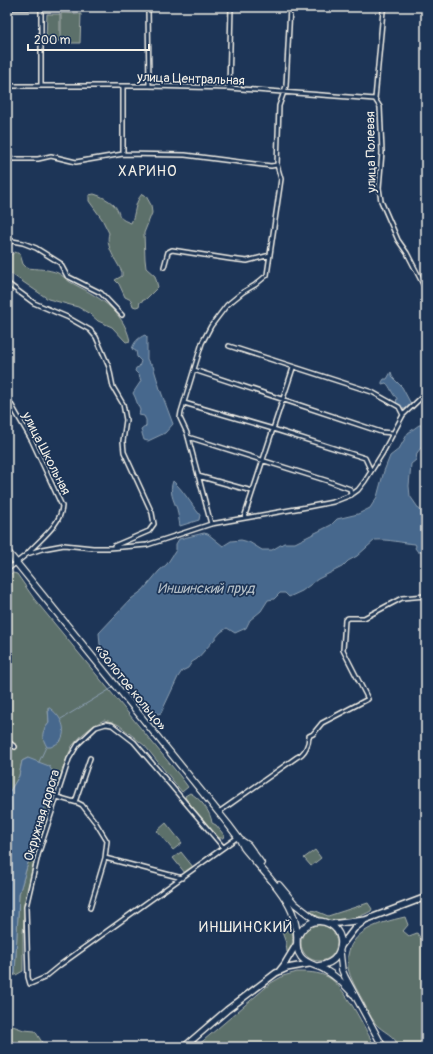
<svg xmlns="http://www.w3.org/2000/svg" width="433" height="1054" font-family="Pangolin,sans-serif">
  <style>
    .green { fill: #5c706b; stroke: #a8b0aa; fill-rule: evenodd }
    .water { fill: #47688d; stroke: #8c9fb1 }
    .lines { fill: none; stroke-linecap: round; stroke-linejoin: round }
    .stream { stroke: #8c9fb1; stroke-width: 1 }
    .minor-casing { stroke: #f4f1e8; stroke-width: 6 }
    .primary-casing { stroke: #f4f1e8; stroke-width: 8 }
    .trunk-casing { stroke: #f4f1e8; stroke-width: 8 }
    .minor { stroke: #1d3557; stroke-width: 3 }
    .primary { stroke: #1d3557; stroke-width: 5 }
    .trunk { stroke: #1d3557; stroke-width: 5.5 }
    .labels { text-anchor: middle; stroke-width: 3.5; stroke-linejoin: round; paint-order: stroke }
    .street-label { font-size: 13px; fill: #f4f1e8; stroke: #1d3557 }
    .water-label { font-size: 14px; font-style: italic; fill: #b7c1c8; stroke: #1d3557 }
    .quarter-label { font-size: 15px; letter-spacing: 1px; fill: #f4f1e8; stroke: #1d3557 }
  </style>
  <rect width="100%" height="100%" fill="#1d3557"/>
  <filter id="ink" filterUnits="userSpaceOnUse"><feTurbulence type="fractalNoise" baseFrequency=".025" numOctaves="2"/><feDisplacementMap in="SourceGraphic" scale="8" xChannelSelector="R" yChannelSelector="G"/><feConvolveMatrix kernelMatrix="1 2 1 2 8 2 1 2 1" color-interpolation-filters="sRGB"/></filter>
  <g filter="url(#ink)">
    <path class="green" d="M61,13l20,1 -1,29h-19z
      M47,14h13v27h-14z
      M94,194c7,2 15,6 20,11 8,9 1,13 17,18 5,-10 3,-20 11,-29l4,2 5,9 1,8 -8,20 1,26 1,9 9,8 3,11 -12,12 -6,3 -1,4 -3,1 -3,-1 -2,-6 -6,-3 -6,-13 -4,-4 7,-4v-4c-6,-12 -17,-25 -13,-39l-7,-14 -13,-18v-6z
      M7,252l4,3 4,-3 5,2 3,10 4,4c10,1 21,1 31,5 4,2 8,6 12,9 27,14 53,27 60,59l-4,1 -14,-15 -14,-6 -8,-7 -12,-7 -30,-8 -41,-28z
      M7,572l2,2 4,-1 4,1 18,26 145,176 8,11 -6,5 -37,-46 -26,-21 -7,-3 -8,-2 -11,6 -10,8 -11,12 -11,27 -16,54 -12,38 -8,41 -2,27v38l-7,4 -9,1v-2h8l4,-80 28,-96 -19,-40 -6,3 -3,15 -12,20zM48,708l13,33 -17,-11 5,-7z
      M190,793c10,5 21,19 22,30l4,2 8,10 -1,3h-5l-32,-39 -1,-3z
      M166,823l16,20 -9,7 -16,-19z
      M315,850l6,8 -10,8 -7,-8z
      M181,852l12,15 -8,6 -12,-15z
      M368,903l4,6 -1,2c-17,10 -45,16 -61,-1l6,1 12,5z
      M405,917l3,8 -5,6 6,5 8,-3 9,13v101h-28c-2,-12 -16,-15 -23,-24 -5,-7 -9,-16 -13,-24 -5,-9 -12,-21 -14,-31 -5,-36 30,-45 57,-51z
      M301 943a18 18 0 1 1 36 0a18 18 0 1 1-36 0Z
      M292,929c1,8 1,18 -3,25l-2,-2 -1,-9 -4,-11z
      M297,972c11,0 21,0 31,5 17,9 37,52 47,70h-178v-1l74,-63 12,-7z
      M7,1024l17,6 11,1 10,16h-38z"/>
    <path class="water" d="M145,335l2,2v22l2,4 4,3 7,23 13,35 -8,9 -17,8 -4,-1 -3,-10 5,-4v-6l-2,-4 -5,-1 1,-5c-3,-6 -4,-12 -7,-17l8,-12 -2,-6 -4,-4 1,-3 3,-1 2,-6 -4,-4 -1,-6 -4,-2c2,-7 6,-11 13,-14z
      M391,372l2,6 9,9 9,17v2l-3,3c-5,0 -9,-2 -12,-6l1,-5c-5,-3 -6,-11 -11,-15l-4,1v-2l2,-3h3z
      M419,425h7v16l-9,12 -1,7 -5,4 -2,22 1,10 16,23v33h-8l-3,-4 1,-2 -1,-2c-13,-1 -26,-5 -40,-4l-18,16 -9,5 -6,6 -24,12 -16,12 -13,6 -4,-4h-5l-6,6 -6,1 -7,11 -11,9 -4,8 -11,5 -8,-5 -6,4 -24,27 -5,3 -4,6 -6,3 -4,6 -17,36 -3,1 -9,-6 -26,-27 -9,-19 -14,-17 -1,-12 32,-34 12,-9 16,-19 8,-7 9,-14v-6l3,-5 25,-6 4,1 15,12 8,-5 10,-1 8,2 13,8h10l12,-7h11l36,-18 6,-6 21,-5 12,-6 7,-11 7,-26 6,-15 9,-7 9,-16z
      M173,481c11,10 18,23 27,34l-1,5 -19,6c-1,-6 -2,-12 -3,-17 -4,-10 -8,-17 -4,-28z
      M48,707c11,7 20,20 13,33 -2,3 -7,5 -10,7h-4c-6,-11 -6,-14 2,-24z
      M28,758l21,8 5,8 -35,120 -4,80h-8v-178l12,-20 3,-15z"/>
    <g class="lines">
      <path class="stream" d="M119,684l4,-3
        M61,719l53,-32
        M39,762l7,-15
        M7,1038l3,9"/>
      <g class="minor-casing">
        <path id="minor" d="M41,7v78
          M148,7l1,79
          M7,8l141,-1
          M7,86h142l80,2 146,11
          M229,88l2,-81
          M375,99l5,8 2,45 -3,36 2,13 17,39 9,13 19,37
          M375,99l8,-88 2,-4
          M123,154v-68
          M7,159h31l13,-3 25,6 47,-8 62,1 86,11 6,-1
          M7,240l16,3 13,5 24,15 7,13 34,17 21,22
          M164,267l4,-15 4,-2 58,9 17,2 23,-6
          M7,283l27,20 33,14 23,13 6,7 13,30 4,20 10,17 3,16 -3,21 1,11 28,61 2,11 -5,7 -35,15
          M229,346l143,46 27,15 4,8
          M194,370l187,62 12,1
          M7,397l25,44 30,65c-1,19 -22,33 -34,47
          M184,403l89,26 92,29 6,13
          M188,437l140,44 22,8 1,6
          M198,476l54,15
          M244,518l49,-150
          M211,524l-24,-91 -7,-15 1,-6 21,-69 9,-17 16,-21 16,-13 12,-7 12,-10 14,-96 -4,-14 2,-59 7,-20 4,-79
          M7,570l20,-16 15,-5 22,-4 29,3h16l38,-3 64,-21 96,-17 26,-5 18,-7 7,-5 7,-9 17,-27 21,-39 23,-22
          M7,741l8,6
          M57,797l21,6 4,2 14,18 11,18 -2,17
          M75,802l15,-44
          M219,812l78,-55c8,-3 12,-13 12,-21l4,-2 9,-11 46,-24 -25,-49 2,-30 3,-2h16l38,-20 24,-2
          M223,847l-89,-105 -22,-17 -6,-1 -10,3 -18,17 -9,15 -31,96 -12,52 2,70 2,7 14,-6 16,-13 178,-128
          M90,908l15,-50 77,20"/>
      </g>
      <g class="primary-casing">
        <path id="primary" d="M330,924l35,-4 61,-23
          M341,946l13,-17 10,-8
          M280,970l4,-5 12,-20
          M184,1047l43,-37 49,-37 11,-5 22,-4"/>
      </g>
      <g class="trunk-casing">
        <path id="trunk" d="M7,551l221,273 12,16 4,8c16,20 39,42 48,64 3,8 5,17 5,25 0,7 -1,13 4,20 6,8 16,8 24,13 11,6 20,15 28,24
          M242,841l6,4 13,18
          M279,885l16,19 22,17
          M298,936c16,-32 57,-6 38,21 -4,6 -11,8 -18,9
          M340,952l2,18 3,7 38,70"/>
      </g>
      <use href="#minor" class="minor"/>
      <use href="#primary" class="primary"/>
      <use href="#trunk" class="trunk"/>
    </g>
  </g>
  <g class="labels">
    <g class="street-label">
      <text transform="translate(191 78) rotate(2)" y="5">улица Центральная</text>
      <text transform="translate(370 152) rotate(-91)" y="5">улица Полевая</text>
      <text transform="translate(47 453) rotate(63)" y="5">улица Школьная</text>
      <text transform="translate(131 687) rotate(51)" y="5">«Золотое кольцо»</text>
      <text transform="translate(41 815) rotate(-73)" y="5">Окружная дорога</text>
    </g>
    <g class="water-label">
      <text x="206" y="593">Иншинский пруд</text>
    </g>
    <g class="quarter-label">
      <text x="148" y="176">ХАРИНО</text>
      <text x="246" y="932">ИНШИНСКИЙ</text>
    </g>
  </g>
  <rect width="433" height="1054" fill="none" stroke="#1d3557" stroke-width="24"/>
  <rect x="12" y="12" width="409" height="1030" fill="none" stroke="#f4f1e8" stroke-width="1.5" filter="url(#ink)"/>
  <path d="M28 44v6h121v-6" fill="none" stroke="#f4f1e8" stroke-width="2"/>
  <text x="34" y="44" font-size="12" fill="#f4f1e8" stroke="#1d3557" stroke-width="3" paint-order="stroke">200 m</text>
</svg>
